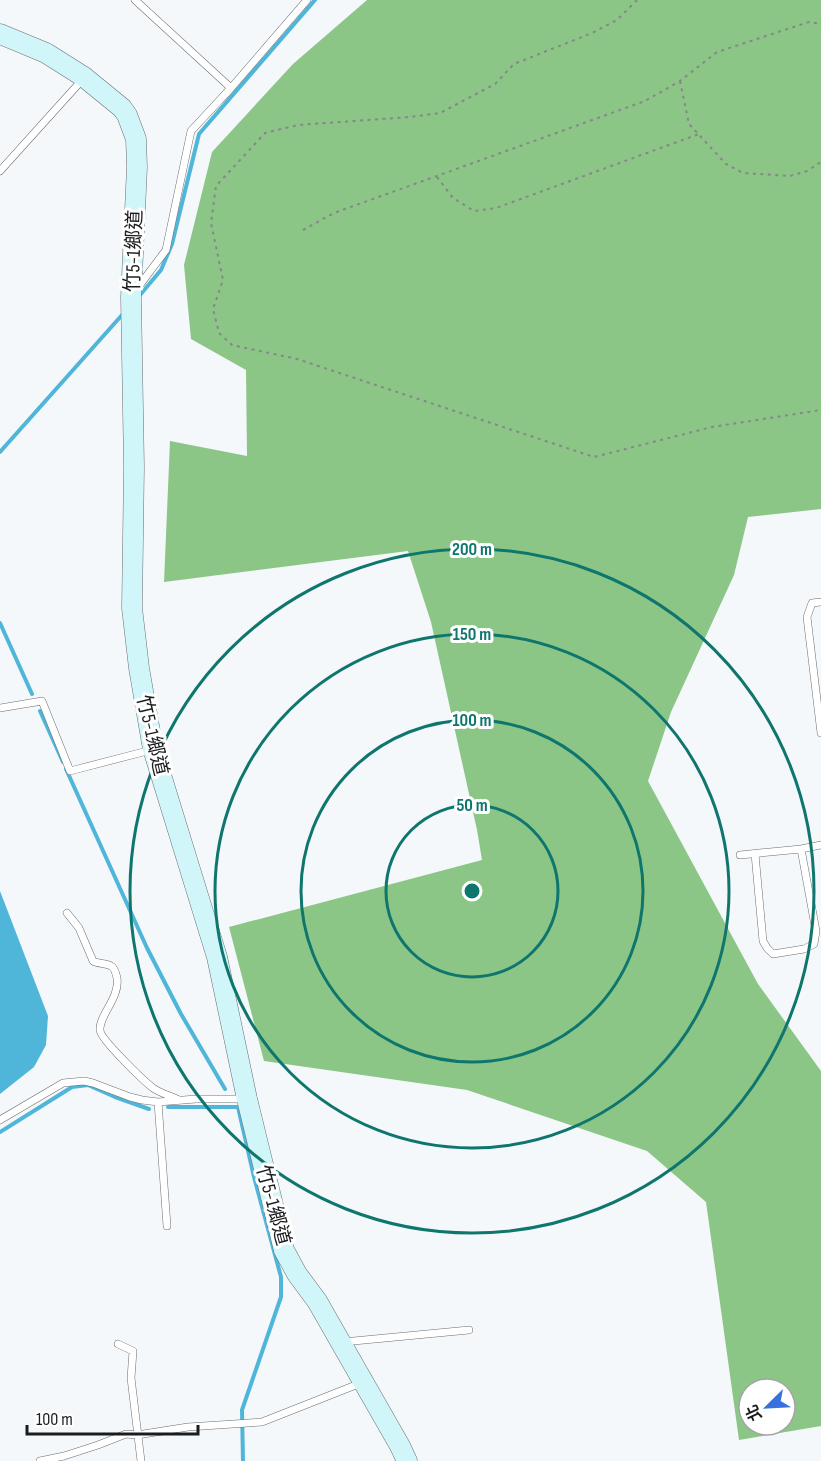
<svg xmlns="http://www.w3.org/2000/svg" width="821" height="1461" font-family="'Sofia Sans Condensed','Noto Sans TC',sans-serif">
  <style>
    .forest { fill: #8cc687; fill-rule: evenodd }
    .water { fill: #4fb6da }
    .lines { fill: none; stroke-linecap: round; stroke-linejoin: round }
    .stream { stroke: #4fb6da; stroke-width: 4 }
    .lane-casing { stroke: #6a6d70; stroke-width: 8 }
    .secondary-casing { stroke: #6a6d70; stroke-width: 21 }
    .path { stroke: #85878a; stroke-width: 2; stroke-dasharray: 3 4.5; stroke-linecap: butt }
    .lane { stroke: #fff; stroke-width: 7 }
    .secondary { stroke: #d1f6fa; stroke-width: 20 }
    .ring { fill: none; stroke: #0f766e; stroke-width: 3 }
    .labels { text-anchor: middle; stroke-width: 6; stroke-linejoin: round; paint-order: stroke }
    .street-label { font-size: 20px; fill: #1b1c1e; stroke: #fff }
    .centre { fill: #0f766e; stroke: #fff; stroke-width: 3 }
    .ring-label { font-size: 18px; text-anchor: middle; font-weight: bold; fill: #0f766e; stroke: #fff; stroke-width: 6; stroke-linejoin: round; paint-order: stroke }
  </style>
  <rect width="100%" height="100%" fill="#f4f8fb"/>
  <path class="forest" d="M367,0h454v509l-73,8 -14,58 -63,137 -23,69 110,203 63,87v355l-82,14 -33,-238 -59,-51 -180,-61 -203,-29 -35,-134 253,-67 -5,-30 -46,-208 -23,-71 -244,31 6,-141 77,15 -1,-86 -55,-31 -7,-74 28,-113 81,-88zM749,1389h36v36h-36z"/>
  <path class="water" d="M0,891l48,125 -2,29 -12,22 -34,27z"/>
  <g class="lines">
    <path class="stream" d="M140,295l21,-25 11,-26 27,-110 116,-134
      M0,452l122,-137
      M0,623l32,71
      M40,711l23,51
      M66,769l81,179 34,66 44,75
      M168,1107h70
      M238,1107l16,70 27,100v20l-39,113 1,51
      M0,1132l72,-45 16,-2 27,12 34,12"/>
    <g class="lane-casing">
      <path id="lane" d="M135,0l96,88
        M0,171l83,-92
        M136,290l30,-40 25,-119 40,-43 76,-88
        M821,602l-9,1 -5,14 14,116
        M0,708l42,-7 28,70 81,-21
        M755,854l8,87 4,7 6,6 31,-5 10,-5 2,-13 -15,-82
        M740,855l61,-6 20,-4
        M67,913l12,15 14,33c5,3 13,2 18,5 4,2 5,8 6,12 3,20 -18,37 -17,52 0,9 44,51 53,58 7,5 18,8 26,12
        M158,1102l9,124
        M0,1120l63,-37 21,-2 9,2 37,14 12,3 16,2 38,-3h49
        M343,1342l126,-12
        M118,1344l15,7 -2,27 10,83
        M40,1461l24,-5 34,-11 28,-11 11,1 51,-8 74,-5 99,-39"/>
    </g>
    <g class="secondary-casing">
      <path id="secondary" d="M0,34l46,19 38,24 38,31 5,7 9,24 1,28 -6,130 3,170 -2,141 7,60 14,81 64,208 30,142 37,151 13,24 20,27 83,145 7,15"/>
    </g>
    <path class="path" d="M637,0l-20,20 -25,13 -78,31 -19,20 -55,29 -30,4 -112,8 -33,8 -49,53 -5,37 12,57 -10,29 6,24 13,12 65,14 297,98 118,-30 109,-17
      M680,81l9,43 37,40 17,9 47,3 17,-5 14,-9
      M437,177l16,21 21,13 22,-3 203,-74
      M303,230l31,-17 311,-112 35,-20 37,-29 92,-30 12,2"/>
    <use href="#lane" class="lane"/>
    <use href="#secondary" class="secondary"/>
  </g>
  <g class="ring">
    <circle cx="472" cy="891" r="86"/>
    <circle cx="472" cy="891" r="171"/>
    <circle cx="472" cy="891" r="257"/>
    <circle cx="472" cy="891" r="342"/>
  </g>
  <g class="labels">
    <g class="street-label">
      <text transform="translate(133 251) rotate(-88)" y="7">竹5-1鄉道</text>
      <text transform="translate(153 735) rotate(77)" y="7">竹5-1鄉道</text>
      <text transform="translate(274 1205) rotate(75)" y="7">竹5-1鄉道</text>
    </g>
  </g>
  <circle cx="472" cy="891" r="9" class="centre"/>
  <g class="ring-label">
    <text x="472" y="555">200 m</text>
    <text x="472" y="640">150 m</text>
    <text x="472" y="726">100 m</text>
    <text x="472" y="811">50 m</text>
  </g>
  <g transform="translate(767 1407) rotate(246)"><circle r="28" fill="#ffffff" stroke="#a4a4a5" stroke-width="1.5"/>
  <path d="M0-4.5L10 22L0 15L-10 22Z" fill="#3771e0"/>
  <text y="-9" font-size="16" font-weight="bold" text-anchor="middle" fill="#1b1c1e">北</text>
  </g>
  <path d="M27 1425v9h171v-9" fill="none" stroke="#1b1c1e" stroke-width="3"/>
  <text x="36" y="1425" font-size="18" fill="#1b1c1e" stroke="#ffffff" stroke-width="4.5" paint-order="stroke">100 m</text>
</svg>
